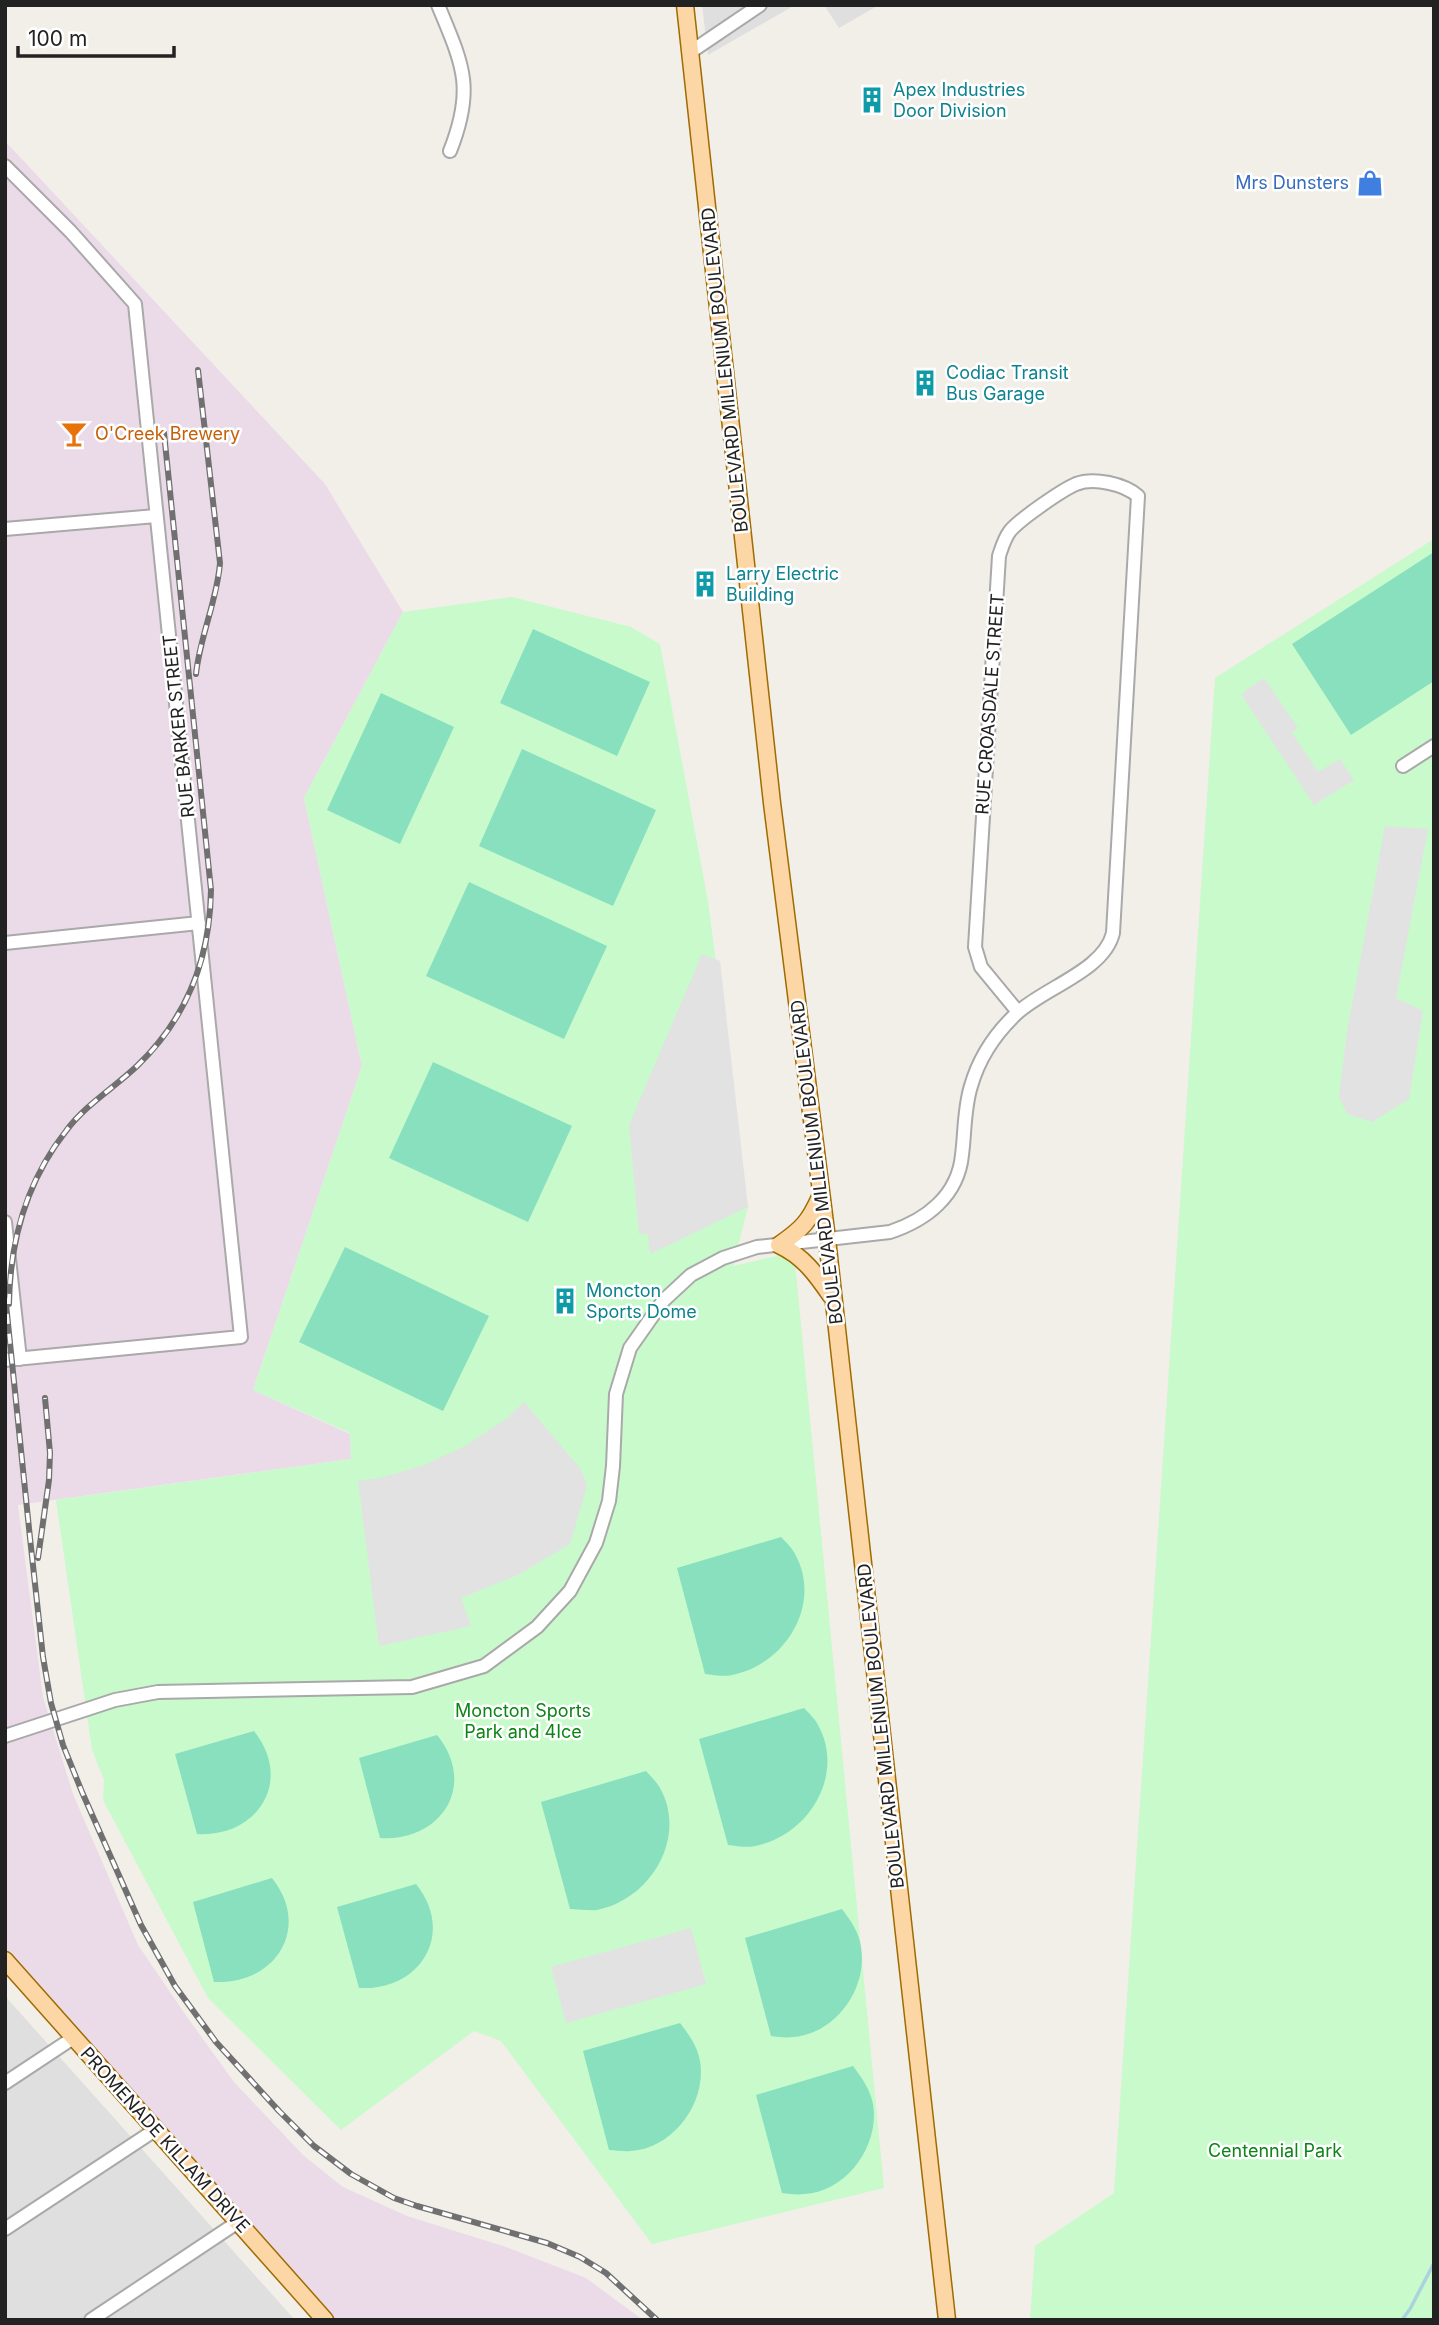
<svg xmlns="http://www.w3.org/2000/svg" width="1439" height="2325" font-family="Inter,sans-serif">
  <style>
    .residential { fill: #e0dfdf }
    .industrial { fill: #ebdbe8 }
    .park { fill: #c8facc }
    .pitch { fill: #88e0be }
    .parking { fill: #e2e2e2 }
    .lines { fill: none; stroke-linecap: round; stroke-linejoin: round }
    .stream { stroke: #aad3df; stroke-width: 3.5 }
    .minor-casing { stroke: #a9a9a9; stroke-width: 16 }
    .major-casing { stroke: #a06b00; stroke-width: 19 }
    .minor { stroke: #fff; stroke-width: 12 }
    .major { stroke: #fcd6a4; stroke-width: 16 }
    .rail-casing { stroke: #707070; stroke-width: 6 }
    .rail { stroke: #fff; stroke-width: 3.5; stroke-dasharray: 10; stroke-linecap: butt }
    .labels { text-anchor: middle; stroke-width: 5; stroke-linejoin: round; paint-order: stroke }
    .culture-label { font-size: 18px; fill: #0d838f; stroke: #fff; text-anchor: start }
    .shop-label { font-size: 18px; fill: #366cbe; stroke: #fff; text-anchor: end }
    .street-label { font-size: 18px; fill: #222; stroke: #fff }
    .food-label { font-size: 18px; fill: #c56008; stroke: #fff; text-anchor: start }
    .park-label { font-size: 18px; fill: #0c8416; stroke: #fff }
  </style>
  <rect width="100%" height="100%" fill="#f2efe9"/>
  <path class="residential" d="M702,5h93l-87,50z
    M824,5h55l-40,23z
    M5,1996l290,324h-290z"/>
  <path class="industrial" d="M5,141l320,343 78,128 -99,186 58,268 -109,324 97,44 1,25 -333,46 25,192 30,97 65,151 49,72 47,65 69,73 40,32 64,29 99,31 80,31 57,42h-322l-316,-355z"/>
  <path class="park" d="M1434,539v1781h-404l5,-74 79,-53 101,-1515z
    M512,597l119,30 29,17 48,257 40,306 -15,59 61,-14 90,936 -232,56 -151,-203 -27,-10 -133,99 -133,-132 -105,-198 1,-20 -12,-30 -36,-250 295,-41 -1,-26 -97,-43 109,-324 -58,-268 99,-186z"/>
  <path class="pitch" d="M1434,552v129l-83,54 -59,-91z
    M533,629l117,53 -33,74 -117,-53z
    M381,693l73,34 -54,117 -73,-34z
    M522,749l134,61 -43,96 -134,-60z
    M469,882l138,64 -43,93 -138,-63z
    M433,1062l139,64 -44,96 -139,-64z
    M345,1247l144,69 -46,95 -144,-69z
    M781,1537c5,5 11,11 14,17 28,50 -10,111 -63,121 -8,2 -18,0 -27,-1l-28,-106z
    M804,1708c5,5 11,11 14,17 28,50 -10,111 -63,121 -8,2 -18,0 -27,-1l-29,-106z
    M254,1731c40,50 3,107 -57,103l-22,-80z
    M437,1735c41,50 4,107 -57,103l-21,-80z
    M646,1771c5,6 11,11 14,17 28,50 -10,112 -63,122 -8,1 -18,-1 -27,-1l-29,-107z
    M272,1878c40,50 3,107 -58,104l-21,-80z
    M416,1884c40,50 4,107 -57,104l-22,-81z
    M842,1909c9,12 17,23 19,38 7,41 -25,87 -68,90 -7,1 -15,0 -22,-1l-26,-98z
    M680,2023c9,12 17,22 20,38 7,41 -26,87 -69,90 -7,1 -15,-1 -22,-1l-26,-99z
    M853,2066c9,12 17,23 20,38 7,41 -26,88 -69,90 -7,1 -14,0 -22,-1l-26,-98z"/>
  <path class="parking" d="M1264,678l34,50 -6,5 26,39 22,-13 14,21 -40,25 -73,-111z
    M1385,826l43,3 -32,169 27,13 -14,88 -37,23 -25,-8 -8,-17 8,-66z
    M702,954l18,7 28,246 -98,47 -2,-20h-9l-10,-109z
    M524,1402l55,65 5,9 3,10 -17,58 -50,30 -59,24 10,28 -92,20 -21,-165 21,-3 43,-12 43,-20 41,-27z
    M691,1928l15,56 -140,39 -15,-56z"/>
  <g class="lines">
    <path class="stream" d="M1402,2320l8,-11 24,-46"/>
    <g class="minor-casing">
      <path id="minor" d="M438,5c25,60 37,83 12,146
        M689,53l71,-48
        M5,166l66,66 64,72 106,1033 -236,23
        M5,529l151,-13
        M1403,766l31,-20
        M5,943l194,-20
        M5,1222l15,137
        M5,1736l110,-36 43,-8 254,-5 72,-21 53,-39 33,-36 26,-48 13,-42 4,-35 3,-72 14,-46 33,-47 28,-26 32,-17 34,-11 133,-15c36,-12 68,-36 72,-77 3,-23 2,-47 9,-69 8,-28 24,-52 45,-72 27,-26 88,-43 97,-81l25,-437c-14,-12 -44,-19 -62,-12 -14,6 -56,35 -66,47 -6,8 -8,16 -11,25l-24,391 6,20 37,45
        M5,2083l68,-45
        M5,2229l150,-99
        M91,2320l147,-98"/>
    </g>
    <g class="major-casing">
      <path id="major" d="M685,5l87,798 55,436 120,1081
        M779,1245c24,11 37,29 52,51
        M779,1245c23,-16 30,-23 41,-48
        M5,1960l320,360"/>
    </g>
    <use href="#minor" class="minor"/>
    <use href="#major" class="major"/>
    <g class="rail-casing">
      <path id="rail" d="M196,674c4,-38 21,-73 24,-111l-22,-193
        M5,1294l25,244 13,119 8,46 12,42 19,47 59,133 34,61 41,56 63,69 35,35 37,28 43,24 23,8 130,37 33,14 26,16 51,47
        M9,1304c1,-64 17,-122 57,-173 19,-26 48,-43 71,-65 50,-48 73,-107 74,-176l-47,-457
        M38,1558l11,-78 1,-27 -5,-55"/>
    </g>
    <use href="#rail" class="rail"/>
  </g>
  <defs>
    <g id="building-bare" transform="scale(2.1)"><path d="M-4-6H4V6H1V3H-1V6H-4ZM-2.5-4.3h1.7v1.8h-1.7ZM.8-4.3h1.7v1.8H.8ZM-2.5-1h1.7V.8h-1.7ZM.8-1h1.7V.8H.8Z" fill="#0f9aa8" stroke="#fff" stroke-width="2.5" paint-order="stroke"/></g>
    <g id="shop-bare" transform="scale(2.1)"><path d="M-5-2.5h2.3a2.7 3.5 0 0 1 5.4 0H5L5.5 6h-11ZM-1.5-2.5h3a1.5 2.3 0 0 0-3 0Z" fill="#3f7fe0" stroke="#fff" stroke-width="2.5" paint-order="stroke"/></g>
    <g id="bar-bare" transform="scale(2.1)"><path d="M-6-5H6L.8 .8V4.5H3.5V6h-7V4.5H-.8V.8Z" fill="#e8710a" stroke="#fff" stroke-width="2.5" paint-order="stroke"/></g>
  </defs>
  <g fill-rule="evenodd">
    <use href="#building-bare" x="872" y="100"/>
    <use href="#shop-bare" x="1370" y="183"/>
    <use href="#building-bare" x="925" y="383"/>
    <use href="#bar-bare" x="74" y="434"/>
    <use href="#building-bare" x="705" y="584"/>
    <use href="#building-bare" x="565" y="1301"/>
  </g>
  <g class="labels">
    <g class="culture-label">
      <text x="893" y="96">Apex Industries<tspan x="893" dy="21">Door Division</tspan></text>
      <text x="946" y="379">Codiac Transit<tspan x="946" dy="21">Bus Garage</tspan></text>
      <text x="726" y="580">Larry Electric<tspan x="726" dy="21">Building</tspan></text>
      <text x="586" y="1297">Moncton<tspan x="586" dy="21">Sports Dome</tspan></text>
    </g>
    <g class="shop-label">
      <text x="1349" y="189">Mrs Dunsters</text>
    </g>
    <g class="street-label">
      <text transform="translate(725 370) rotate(-96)" y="6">BOULEVARD MILLENIUM BOULEVARD</text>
      <text transform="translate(990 704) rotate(-86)" y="6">RUE CROASDALE STREET</text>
      <text transform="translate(179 726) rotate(-96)" y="6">RUE BARKER STREET</text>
      <text transform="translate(817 1162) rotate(-97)" y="6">BOULEVARD MILLENIUM BOULEVARD</text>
      <text transform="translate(881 1726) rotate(-96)" y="6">BOULEVARD MILLENIUM BOULEVARD</text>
      <text transform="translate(165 2140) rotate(48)" y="6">PROMENADE KILLAM DRIVE</text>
    </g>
    <g class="food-label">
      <text x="95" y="440">O'Creek Brewery</text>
    </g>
    <g class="park-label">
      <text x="523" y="1717">Moncton Sports<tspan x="523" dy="21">Park and 4Ice</tspan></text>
      <text x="1275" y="2157">Centennial Park</text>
    </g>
  </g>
  <rect width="1439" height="2325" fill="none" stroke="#222222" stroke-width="14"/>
  <path d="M18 46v10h156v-10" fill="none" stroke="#222222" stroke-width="3.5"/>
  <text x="28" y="46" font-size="21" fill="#222222" stroke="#ffffff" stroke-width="5" paint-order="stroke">100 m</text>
</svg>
